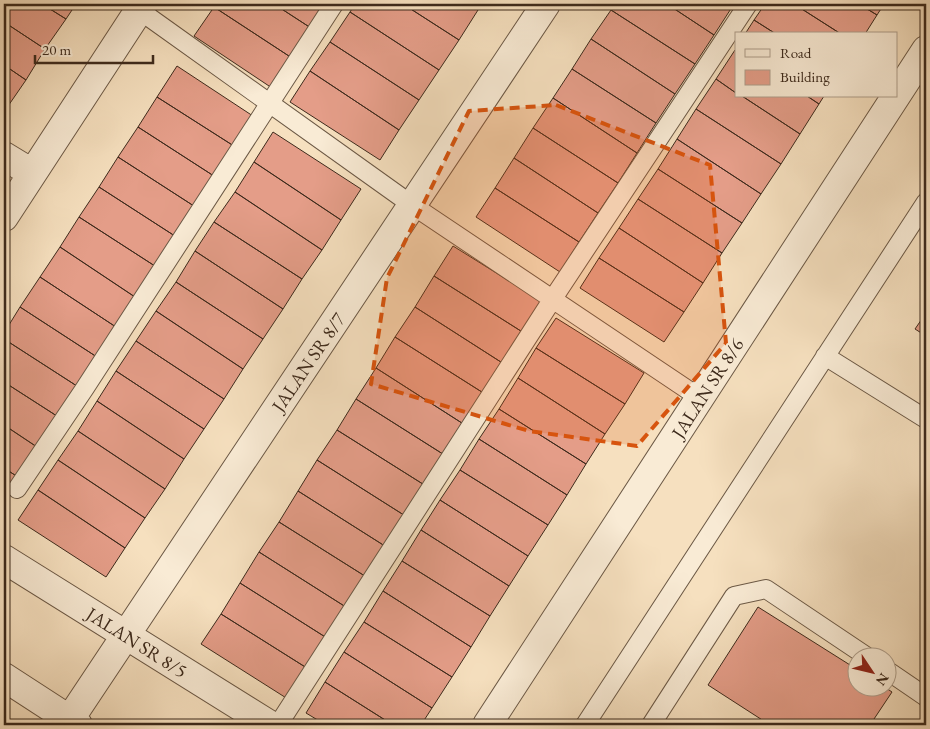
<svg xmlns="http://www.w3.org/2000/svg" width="930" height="729" font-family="'EB Garamond',serif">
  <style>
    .building { fill: #e49d88; stroke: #3d2a1c }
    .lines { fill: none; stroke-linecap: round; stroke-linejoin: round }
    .lane-casing { stroke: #6b5845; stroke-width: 20 }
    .street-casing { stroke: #6b5845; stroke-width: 30 }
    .lane { stroke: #f9ebd5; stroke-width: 18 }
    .street { stroke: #f9ebd5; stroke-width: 28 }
    .marked { fill: #d7540e; fill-opacity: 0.2; stroke: #d7540e; stroke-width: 4; stroke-dasharray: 10 6; stroke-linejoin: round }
    .labels { text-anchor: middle; stroke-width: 4; stroke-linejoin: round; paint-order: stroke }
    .street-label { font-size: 19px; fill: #3d2a1c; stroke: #f9ebd5 }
  </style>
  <rect width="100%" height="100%" fill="#f6e0bf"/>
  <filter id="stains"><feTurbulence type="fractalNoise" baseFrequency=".004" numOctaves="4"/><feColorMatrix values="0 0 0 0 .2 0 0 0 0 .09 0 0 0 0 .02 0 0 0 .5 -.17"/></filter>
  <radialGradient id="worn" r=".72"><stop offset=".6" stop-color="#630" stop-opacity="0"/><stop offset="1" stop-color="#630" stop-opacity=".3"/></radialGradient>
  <path class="building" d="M4,4h38l24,15 -21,30 -41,-27z
    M42,4h34l-10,15z
    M216,4h58l40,26 -19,30 -81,-53z
    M274,4h58l-18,26z
    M355,4h48l56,36 -20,30 -89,-58z
    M403,4h66l9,6 -19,30z
    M615,4h52l47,31 -19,29 -84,-54z
    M667,4h67l-20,31z
    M765,4h29l47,30h-65l-22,-14z
    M794,4h65l18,11 -12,19h-24z
    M859,4h25l-7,11z
    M214,7l81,53 -20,30 -81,-54z
    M611,10l84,54 -20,30 -84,-55z
    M350,12l89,58 -20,30 -89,-58z
    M754,20l22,14h-31z
    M4,22l41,27 -19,31 -22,-15z
    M591,39l84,55 -19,29 -84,-54z
    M330,42l89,58 -20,30 -89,-59z
    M735,50l1,1v42l-20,-14z
    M4,65l22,15 -20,29 -2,-1z
    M177,66l79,52 -19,30 -80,-51z
    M572,69l84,54 -19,30 -84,-55z
    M310,71l89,59 -19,30 -90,-58z
    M716,79l20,14v3h6l58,38 -19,30 -85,-55z
    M742,96h65l12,8 -19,30z
    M807,96h17l-5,8z
    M157,97l80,51 -20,30 -79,-51z
    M553,98l84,55 -19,30 -85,-55z
    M696,109l85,55 -20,30 -84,-55z
    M138,127l79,51 -20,30 -79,-51z
    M533,128l85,55 -20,30 -84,-55z
    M273,132l88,57 -20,31 -87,-58z
    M677,139l84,55 -19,29 -84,-54z
    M118,157l79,51 -19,30 -79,-51z
    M514,158l84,55 -19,29 -84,-54z
    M254,162l87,58 -19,30 -87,-58z
    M658,169l84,54 -20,30 -84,-54z
    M99,187l79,51 -20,30 -79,-51z
    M495,188l84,54 -19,30 -84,-55z
    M235,192l87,58 -20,29 -88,-57z
    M638,199l84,54 -19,30 -84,-55z
    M79,217l79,51 -20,31 -78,-52z
    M214,222l88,57 -19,30 -88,-58z
    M619,228l84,55 -19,29 -85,-54z
    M453,246l90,56 -19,31 -90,-57z
    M60,247l78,52 -19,30 -79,-52z
    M195,251l88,58 -20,30 -87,-57z
    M599,258l85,54 -20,30 -84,-54z
    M434,276l90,57 -20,31 -89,-57z
    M40,277l79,52 -19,30 -80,-52z
    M176,282l87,57 -20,30 -87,-58z
    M20,307l80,52 -20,29 -76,-49v-6z
    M415,307l89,57 -19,30 -90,-57z
    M156,311l87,58 -19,30 -88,-58z
    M926,313v23l-11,-7z
    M556,318l88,55 -19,31 -89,-56z
    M395,337l90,57 -20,31 -89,-57z
    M4,339l76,49 -20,30 -56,-36z
    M136,341l88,58 -20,30 -88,-58z
    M536,348l89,56 -20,30 -87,-56z
    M376,368l89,57 -19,31 -90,-57z
    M116,371l88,58 -20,30 -87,-58z
    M518,378l87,56 -19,30 -87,-55z
    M4,382l56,36 -20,31 -36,-24z
    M356,399l90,57 -20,30 -89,-56z
    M97,401l87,58 -19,30 -87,-58z
    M499,409l87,55 -19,31 -88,-56z
    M4,425l36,24 -19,30 -17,-11z
    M337,430l89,56 -19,31 -90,-57z
    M78,431l87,58 -20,29 -87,-58z
    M479,439l88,56 -19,30 -88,-55z
    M58,460l87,58 -20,30 -87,-58z
    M317,460l90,57 -19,31 -90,-57z
    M4,468l17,11 -17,26z
    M460,470l88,55 -20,31 -88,-56z
    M38,490l87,58 -19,29 -88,-57z
    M298,491l90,57 -20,30 -89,-56z
    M440,500l88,56 -19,30 -88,-56z
    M279,522l89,56 -19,31 -90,-57z
    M421,530l88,56 -19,30 -88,-55z
    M259,552l90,57 -19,31 -90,-57z
    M402,561l88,55 -19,31 -88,-56z
    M240,583l90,57 -20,30 -89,-56z
    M383,591l88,56 -19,30 -88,-55z
    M758,607l100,63v16h25l9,6 -22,33h-100l-62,-40z
    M221,614l89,56 -19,31 -90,-57z
    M364,622l88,55 -20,31 -88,-56z
    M344,652l88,56 -11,17h-28l-68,-43z
    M325,682l68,43h-67l-20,-12z"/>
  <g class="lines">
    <g class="lane-casing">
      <path id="lane" d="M139,10l273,195 288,193
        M825,356l101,63
        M17,489l68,-101 249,-384
        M888,671l38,26
        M278,725l274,-425 196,-296
        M585,725l341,-523
        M651,725l83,-129 32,-7 100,67"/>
    </g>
    <g class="street-casing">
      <path id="street" d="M4,156l28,17
        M4,217l139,-213
        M4,559l266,166
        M4,677l74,48
        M70,719l476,-715
        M487,725l439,-675"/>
    </g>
    <use href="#lane" class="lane"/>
    <use href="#street" class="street"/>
  </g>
  <path class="marked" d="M556,105l154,60 16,178 -89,103 -108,-15 -158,-47 16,-106 82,-167z"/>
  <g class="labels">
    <g class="street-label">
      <text transform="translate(308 362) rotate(-56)" y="7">JALAN SR 8/7</text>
      <text transform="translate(707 388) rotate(-57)" y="7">JALAN SR 8/6</text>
      <text transform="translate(137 642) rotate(32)" y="7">JALAN SR 8/5</text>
    </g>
  </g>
  <rect width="930" height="729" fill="none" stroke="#f6e0bf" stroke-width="20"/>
  <rect x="5" y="5" width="920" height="719" fill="none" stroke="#3d2a1c" stroke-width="2.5"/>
  <rect x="10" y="10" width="910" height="709" fill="none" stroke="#3d2a1c"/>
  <rect x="735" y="32" width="162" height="65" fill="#f9ebd5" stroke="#ae9e8b"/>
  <rect x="745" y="49" width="25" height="8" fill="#f9ebd5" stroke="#ae9e8b"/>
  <text x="780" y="58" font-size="15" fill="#3d2a1c">Road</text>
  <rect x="745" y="70" width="25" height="15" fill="#e49d88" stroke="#ae9e8b"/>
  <text x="780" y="82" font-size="15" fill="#3d2a1c">Building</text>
  <g transform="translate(872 672) rotate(125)"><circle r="24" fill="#f9ebd5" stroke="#ae9e8b"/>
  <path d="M0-4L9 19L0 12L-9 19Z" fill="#8f2418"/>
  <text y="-8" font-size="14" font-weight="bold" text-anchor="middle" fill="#3d2a1c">N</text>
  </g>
  <path d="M35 55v8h118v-8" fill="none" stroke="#3d2a1c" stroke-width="2.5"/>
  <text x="42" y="55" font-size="15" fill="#3d2a1c" stroke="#f9ebd5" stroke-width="4" paint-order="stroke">20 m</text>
  <rect width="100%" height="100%" filter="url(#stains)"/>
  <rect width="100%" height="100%" fill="url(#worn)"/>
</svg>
